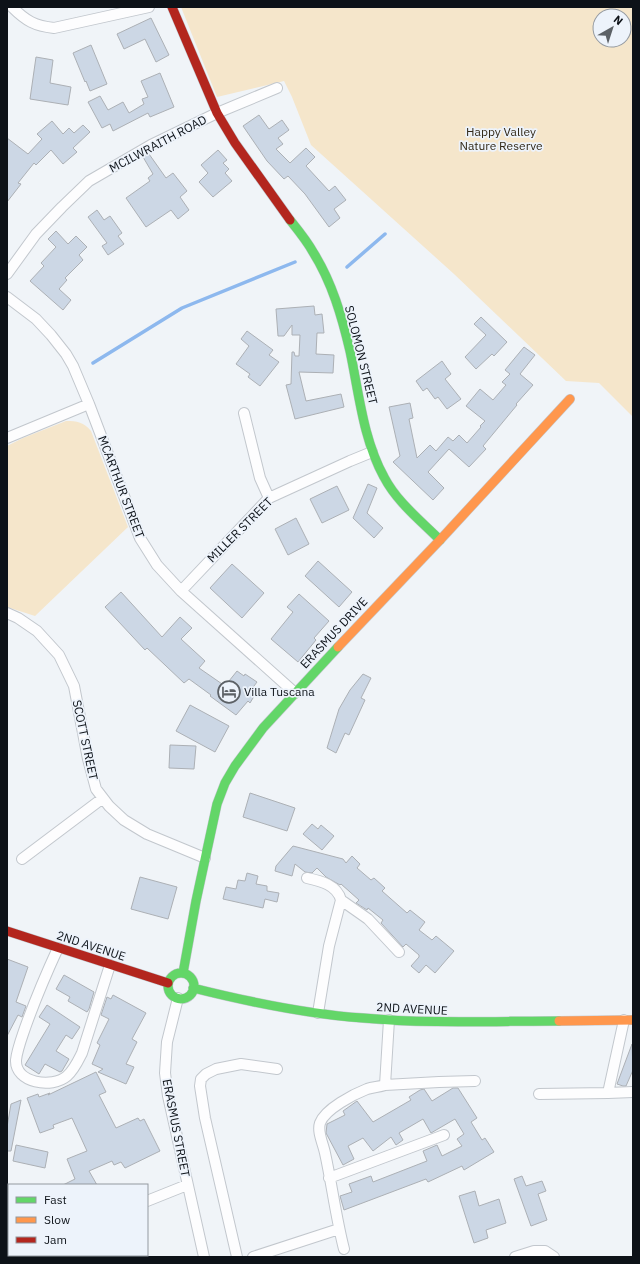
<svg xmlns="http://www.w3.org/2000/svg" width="640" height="1264" font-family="'IBM Plex Sans',sans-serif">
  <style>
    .park { fill: #f5e6cb; fill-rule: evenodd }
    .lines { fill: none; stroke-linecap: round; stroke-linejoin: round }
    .stream { stroke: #8db8ee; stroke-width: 3.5 }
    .building { fill: #ccd7e5; stroke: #acb0b5 }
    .street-casing { stroke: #c2c7cd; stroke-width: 12 }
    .fast-casing { stroke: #c2c7cd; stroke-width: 10 }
    .slow-casing { stroke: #c2c7cd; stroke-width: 10 }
    .jam-casing { stroke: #c2c7cd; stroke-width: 10 }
    .street { stroke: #fdfdfe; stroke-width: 10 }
    .fast { stroke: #63d668; stroke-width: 9 }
    .slow { stroke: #ff974d; stroke-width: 9 }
    .jam { stroke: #b3261e; stroke-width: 9 }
    .labels { text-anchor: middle; stroke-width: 3.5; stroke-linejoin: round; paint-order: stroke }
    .park-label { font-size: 12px; fill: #312817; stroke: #edf3fb }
    .street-label { font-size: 12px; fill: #0d1218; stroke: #edf3fb }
    .poi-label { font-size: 12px; fill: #0d1218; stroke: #edf3fb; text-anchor: start }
  </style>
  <rect width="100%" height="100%" fill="#f0f4f8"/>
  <path class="park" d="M181,7h452v410l-34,-34 -33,-2 -112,-107 -143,-129 -19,-48 -8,-16 -67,16zM600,16h24v24h-24z
    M66,421c11,0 18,1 25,10l37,96 -93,89 -28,-9v-161l16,-8z"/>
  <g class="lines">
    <path class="stream" d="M347,267l38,-33
      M93,363l89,-55 113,-46"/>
  </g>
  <path class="building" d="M151,18l18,37 -13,7 -11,-23 -21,10 -7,-15z
    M91,45l16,39 -17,7 -4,-10 -1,1 -12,-29z
    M36,57l17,3 -3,23 21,4 -3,18 -38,-6z
    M160,73l14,34 -24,10 -2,-4 -35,18 -3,-7 -8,4 -14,-26 12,-6 8,14 15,-8 6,11 15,-9 -2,-5 6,-2 -7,-16z
    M259,115l10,14 13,-9 7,10 -11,8 5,6 -7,5 14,14 16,-15 9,9 -9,9 23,25 6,-5 11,14 -12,9 6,9 -11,9 -24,-33 -17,-18 -4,3 -17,-18 -24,-35z
    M52,121l11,13 6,-6 5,5 9,-8 7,7 -17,16 4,4 -14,12 -12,-14 -15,15 -2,-2 -16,20 3,1 -14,18v-64l21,16 14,-15 -5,-5z
    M218,150l9,10 -4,3 6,6 -4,4 7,8 -19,16 -14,-15 9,-9 -7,-8z
    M149,154l17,24 7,-5 14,18 -7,6 9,13 -11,9 -7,-9 -25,17 -20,-29 24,-17 -2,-3 5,-4 -10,-17z
    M97,210l7,10 6,-4 12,17 -4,3 6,8 -16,11 -6,-9 5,-3 -19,-26z
    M56,231l12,13 8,-8 11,11 -8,8 4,5 -18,18 2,2 -8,9 12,11 -8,10 -33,-29 14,-15 -3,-3 15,-16 -8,-8z
    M314,306l1,9 7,-1 2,19h-7l-1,21 18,1 -1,18 -34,-1 7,29 35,-7 3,13 -49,12 -9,-34 5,-1 1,-32h2l1,4h4l1,-21h-8v-10l-8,11h-6l-2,-27z
    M481,317l26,25 -13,14 -2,-2 -16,15 -11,-12 21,-22 -12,-11z
    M247,331l26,19 -4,5 10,7 -19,24 -12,-9 2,-3 -14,-10 13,-18 -8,-7z
    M524,347l11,8 -15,19 13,11 -17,19 1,1 -34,41 3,3 -17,18 -20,-18 -21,23 16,16 -11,12 -40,-38 7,-6 -11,-49 21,-4 3,15 -4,1 8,39 13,-13 6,6 12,-14 5,4 6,-6 8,8 14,-16 -1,-1 5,-5 -19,-15 14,-17 13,11 13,-15 -4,-3 8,-8 -5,-4z
    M442,361l9,13 -6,5 16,20 -14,10 -9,-12 -3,2 -8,-11 -4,3 -7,-10z
    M368,484l9,4 -10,25 16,15 -9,10 -21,-20z
    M337,486l12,24 -27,13 -12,-24z
    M296,518l13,26 -21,11 -13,-26z
    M318,561l34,31 -13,15 -34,-31z
    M232,564l32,29 -22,25 -32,-30z
    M121,592l41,45 18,-20 12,11 -11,11 24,22 -6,7 26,18 12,-15 7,5 1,-2 12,8 -6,8 5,3 -6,10 -2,-2 -12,14 -26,-19 1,-1 -22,-16 -5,4 -37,-35 -2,2 -40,-43z
    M299,594l30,27 -15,17 2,2 -18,22 -27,-23 22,-27 -6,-5z
    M363,674l8,4 -10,20 4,2 -16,35 -4,-2 -9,20 -9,-5 12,-39 11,-19z
    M190,705l39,21 -14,26 -39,-21z
    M170,745l26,1 -2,23 -25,-1z
    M250,793l45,15 -8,23 -44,-14z
    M312,824l6,5 3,-4 13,11 -12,14 -19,-16z
    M293,846l50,13 3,4 6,-7 8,8 -3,4 14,12 3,-2 11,10 -3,3 25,22 3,-3 15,12 -6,8 13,10 4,-4 18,15 -19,22 -9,-8 -7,8 -8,-7 8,-9v-2l-13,-11 -3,3 -22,-24 2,-3 -15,-12 -1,2 -11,-7 3,-3 -18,-16 -1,1 -14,-8 -9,-9 -5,5 -7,-1 -10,-8 -3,12 -17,-5 1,-5z
    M247,873l11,3 -2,8 11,2v5l12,2 -2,9 -12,-3 -2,9 -40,-9 3,-12 10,2 2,-9 7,1z
    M140,877l37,10 -9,32 -37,-10z
    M7,959l21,8 -12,35 10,4 -4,11 -4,-2 -11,21z
    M64,975l30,17 -5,17 -2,3 -19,-11 2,-4 -14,-8z
    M113,995l33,18 -14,26 5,3 -11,22 8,3 -8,17 -28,-12 5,-3 -11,-5 8,-19 -3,-2 12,-24 -8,-4 6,-18 4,2z
    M47,1005l33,22 -8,12 -6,-4 -10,16 13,8 -7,12 -2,1 -15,-8 -6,10 -14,-9 25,-41 -11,-7z
    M632,1044l1,26 -7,16h-3l-6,-2z
    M96,1072l10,20 -7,3 17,33 22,-10 2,3 4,-2 16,32 -35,17 -4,-6 -7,3 -2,-4 -23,10 8,14h-34l12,-6 -8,-20 20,-8 -15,-33 -19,7 1,3 -14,5 -13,-35 11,-4 1,3 11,-4 -2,2z
    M453,1088h5l19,30 -6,4 11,18 3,-2 9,14 -30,18 -2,-4 -34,16 -2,-3 -82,31 -4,-14 12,-4 -3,-8 22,-8 2,6 54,-21 -4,-10 14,-6 5,11 20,-10 -5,-7 7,-5 -9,-15 -24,14 -8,-14 -24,14 4,7 -7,5 -5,-8 -18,14 -10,-13 -15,8 6,13 -11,6 -17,-32 1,-9 18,-9 -2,-4 14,-10 16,21 38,-22 -2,-3 11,-7 4,-1 8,12z
    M21,1100l-10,51h-4v-24l4,-23z
    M16,1145l32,7 -3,16 -32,-7z
    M522,1176l4,10 16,-5 4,10 -8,3 9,26 -16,6 -17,-47z
    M475,1191l4,15 20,-7 7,24 -20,7 2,8 -14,5 -15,-47z"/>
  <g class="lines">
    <g class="street-casing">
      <path id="street" d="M12,7c14,14 23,19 42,21l95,-21
        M7,274l29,-40 26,-27 27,-26 62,-36 66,-32 60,-25
        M7,297l29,22 15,16 15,19 7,12 16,38 51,134 17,27 24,26 114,102
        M244,413l16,65 9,20
        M7,438l82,-34
        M181,591l88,-93 81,-37 22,-9
        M7,613l11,5 19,13 22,24 15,31 14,73 8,30 13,17 15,14 23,14 58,24
        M22,859l81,-61
        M307,878c14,3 30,7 34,22l-12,46 -11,67
        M341,900l27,19 31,33
        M58,948c-12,26 -23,52 -33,80 -3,9 -8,22 -9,32 -1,23 36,29 51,16 7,-6 11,-15 15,-23l28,-88
        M178,998l-11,44 -2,31 3,23 36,161
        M624,1020l-16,73 25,-1
        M385,1085l54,-3 36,-1
        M539,1094l69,-1
        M329,1178l115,-43
        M147,1201l40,-16
        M344,1249c-8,-31 -12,-64 -19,-96 -2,-10 -8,-21 -5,-30 5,-14 34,-29 47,-34 6,-2 12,-2 18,-4l4,-65
        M7,1255l2,-1
        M237,1257l-32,-139 -5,-32 1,-7 5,-5 10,-5 25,-5 36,5
        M253,1257l86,-28
        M515,1257l19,-6h11l9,6"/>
    </g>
    <g class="fast-casing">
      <path id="fast" d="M290,220c8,10 17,21 23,32 19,30 29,65 37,99 9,42 13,88 34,126 13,25 36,43 56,63
        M183,973l13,-72 21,-97 8,-21 10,-17 28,-38 75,-81
        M168 986a13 13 0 1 1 26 0a13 13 0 1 1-26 0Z
        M193,988c56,14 112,26 170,30 65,6 131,3 196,3"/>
    </g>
    <g class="slow-casing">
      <path id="slow" d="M338,647l102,-107 130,-141
        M559,1021l74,-1"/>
    </g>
    <g class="jam-casing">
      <path id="jam" d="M172,7l45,106 18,30 55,77
        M7,931l161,52"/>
    </g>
    <use href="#street" class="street"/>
    <use href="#fast" class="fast"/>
    <use href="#slow" class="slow"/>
    <use href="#jam" class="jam"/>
  </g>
  <defs>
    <g id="hotel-ring" transform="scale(1.15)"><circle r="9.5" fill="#edf3fb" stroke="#5c6166" stroke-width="1.5"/><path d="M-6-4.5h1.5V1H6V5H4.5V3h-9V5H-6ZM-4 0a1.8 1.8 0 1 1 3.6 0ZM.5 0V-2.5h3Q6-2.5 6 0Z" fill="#5c6166"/></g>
  </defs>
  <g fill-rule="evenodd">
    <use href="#hotel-ring" x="229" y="692"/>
  </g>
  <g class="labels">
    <g class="park-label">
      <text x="501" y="136">Happy Valley<tspan x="501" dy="14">Nature Reserve</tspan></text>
    </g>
    <g class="street-label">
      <text transform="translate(158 144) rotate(-28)" y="4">MCILWRAITH ROAD</text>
      <text transform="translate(361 355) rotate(76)" y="4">SOLOMON STREET</text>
      <text transform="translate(121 487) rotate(69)" y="4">MCARTHUR STREET</text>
      <text transform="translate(240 530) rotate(-45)" y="4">MILLER STREET</text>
      <text transform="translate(334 633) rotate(-47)" y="4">ERASMUS DRIVE</text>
      <text transform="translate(85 740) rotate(78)" y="4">SCOTT STREET</text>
      <text transform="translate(91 946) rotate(18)" y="4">2ND AVENUE</text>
      <text transform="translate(412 1009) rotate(3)" y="4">2ND AVENUE</text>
      <text transform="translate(176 1128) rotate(79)" y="4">ERASMUS STREET</text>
    </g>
    <g class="poi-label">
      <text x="244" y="696">Villa Tuscana</text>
    </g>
  </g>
  <rect width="640" height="1264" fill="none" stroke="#0d1218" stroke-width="16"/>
  <rect x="8" y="1184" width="140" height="72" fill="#edf3fb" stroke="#9399a0"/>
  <rect x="16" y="1197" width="20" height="6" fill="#63d668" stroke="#9399a0"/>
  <text x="44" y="1204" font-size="12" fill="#0d1218">Fast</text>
  <rect x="16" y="1217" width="20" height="6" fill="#ff974d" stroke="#9399a0"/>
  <text x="44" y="1224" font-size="12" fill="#0d1218">Slow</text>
  <rect x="16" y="1237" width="20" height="6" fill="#b3261e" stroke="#9399a0"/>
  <text x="44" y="1244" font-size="12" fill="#0d1218">Jam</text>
  <g transform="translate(612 28) rotate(39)"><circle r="19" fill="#edf3fb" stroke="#9399a0"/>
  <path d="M0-3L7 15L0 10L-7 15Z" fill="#5c6166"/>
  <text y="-6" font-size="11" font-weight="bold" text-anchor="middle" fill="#0d1218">N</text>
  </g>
</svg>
